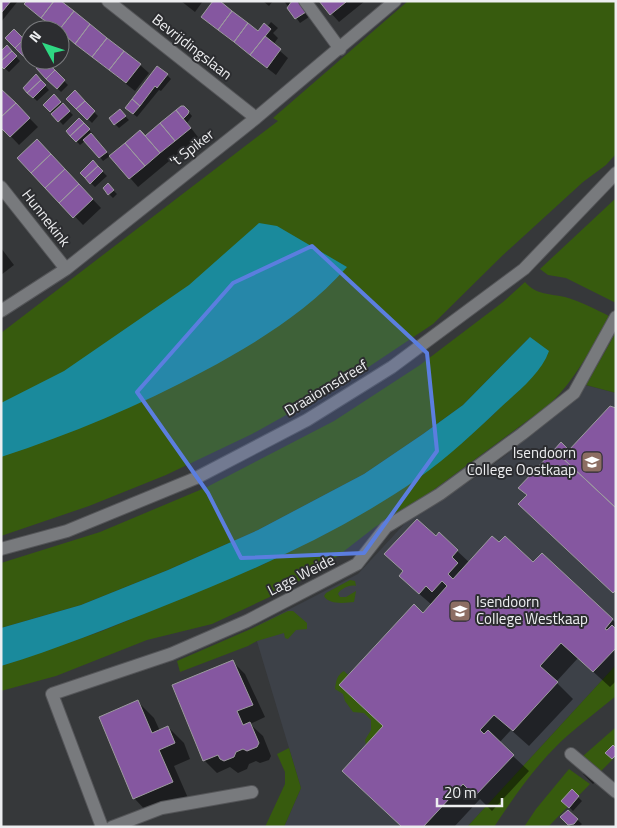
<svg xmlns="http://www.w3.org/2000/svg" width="617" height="828" font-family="'Titillium Web',sans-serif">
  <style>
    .built { fill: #3d4148 }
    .green { fill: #375b0e }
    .water { fill: #1a8a9c }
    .shadow { fill: #0007 }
    .building { fill: #8557a0; stroke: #9d9b9f }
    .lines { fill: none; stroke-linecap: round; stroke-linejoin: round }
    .minor-casing { stroke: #545558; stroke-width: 14 }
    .minor { stroke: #787a7d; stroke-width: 12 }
    .marked { fill: #5b7edf; fill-opacity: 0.2; stroke: #5b7edf; stroke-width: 4; stroke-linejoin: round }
    .labels { text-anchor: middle; stroke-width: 4; stroke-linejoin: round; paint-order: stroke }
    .street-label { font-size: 15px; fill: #edeef0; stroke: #2c2d30 }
    .poi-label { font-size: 15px; fill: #edeef0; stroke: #2c2d30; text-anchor: end }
  </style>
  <rect width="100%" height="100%" fill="#36383a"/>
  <path class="built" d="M585,385l31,8v272l-149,162h-183l17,-39 -48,-160 105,-54 50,-54 70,-44 28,-21 67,-56z"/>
  <path class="green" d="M408,1h208v153l-10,11 -23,17 -80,73 -70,69 -81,54 -100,56 -86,41 -77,31 -88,30v-203l277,-212 -5,-3z
    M616,198v105l-50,-25 -18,-3 -8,-6z
    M525,282c11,13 26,12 40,15 15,4 30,12 44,19 -15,29 -35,65 -59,88l-122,90 -53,33 -54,42 -47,26 -62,29 -65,16 -91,36 -55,15v-25l101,-35 162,-67 63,-31 49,-28 44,-28 38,-31 37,-33 34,-75 -66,67 -40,29 -59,40 -106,56 -90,40 -87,35 -80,23v-65l99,-31 107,-45 127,-66 86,-56 83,-63z
    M616,332v61l-30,-8z
    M350,580l5,1 1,5c-6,-2 -16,3 -18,8l2,3h6l10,-6 -2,11c-9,1 -25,3 -30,-6l2,-3z
    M288,611h5l14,12v6l-11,1 -8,9 -3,-1 -1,-5 -27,8 -9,5 -68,26 -3,-11 76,-33z
    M616,665v31c-16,13 -33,26 -49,40 -28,25 -52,59 -73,91h-27z
    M344,671l4,4 -9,10 44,41 -17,19 -1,-5 6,-10v-10l-7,-7 -11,-1 -8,-11 -2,-7 -8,-5c1,-8 2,-14 9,-18z
    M616,727v29l-16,16 -17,-16z
    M289,748l12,40 -17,39h-19l20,-43v-12l-8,-18z
    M569,769l21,15 -42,43h-24l12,-18z"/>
  <path class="water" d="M259,223l18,3 70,41c-40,45 -91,76 -143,104 -65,35 -133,63 -203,86v-54l63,-32 125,-86z
    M530,337l19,14c-8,23 -32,41 -49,57 -25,24 -52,49 -80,69 -78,55 -168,94 -256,129 -53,21 -107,43 -163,60v-38l80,-23 87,-35 90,-40 106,-56 59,-40 40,-29z"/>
  <path class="shadow" d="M1,1h17l-17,21z
    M181,1h22l-8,11z
    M263,1h10l-4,5z
    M284,1h13l12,16 -9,6z
    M320,1h45l-26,21z
    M26,4l114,61 9,8 -14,18 -75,-59v-2h-3l-22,-17z
    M203,17l55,16 9,-6 4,-5 7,6 -5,5 5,5 -5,7 15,13 -12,17 -65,-50z
    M7,47l13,14 -11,11 -8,-7z
    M44,61l24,24 -7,7 -24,-24z
    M167,75l4,4 -10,12 -2,-1 -22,27 -11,-9z
    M36,76l13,14 -12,11 -13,-13z
    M1,89l37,38 -19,18 -18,-19z
    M74,92l24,24 -6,7 -24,-24z
    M54,96l19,19 -10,10 -18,-20z
    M184,107l8,9 -5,7 11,14 -60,50 -27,-31 35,-19z
    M124,115l5,5 -10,8 -4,-4z
    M79,120l14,14 -2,1 19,21 -7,5 -17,-21 -6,5 -13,-14z
    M45,149l56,59 -18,17 -64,-67z
    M93,162l14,14 -12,11 -14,-14z
    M108,185l9,9 -4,4 -9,-9z
    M1,248l13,17 -13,10z
    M439,534l31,29 64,1 8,-9 74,68v58l-6,6 -32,-29 -22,24 17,17 -44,47 -18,-16 -12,13 30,28 -37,40 -12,-12 -26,28h-51l20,-213 9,-9 -15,-13 19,-54z
    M233,662l12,12 20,43 -15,7 13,12 8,20 -2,4 -9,3 -4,-2 -7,3 -2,5 -9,4 -8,-6 -13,6 -13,-13z
    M138,702l16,16 6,13 8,-4 16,16 6,16 -16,7 14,32 -38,17 -16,-17z
    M586,771l10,10 -3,3 -10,-10z
    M572,791l10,10 -9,10 -10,-10z
    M568,811l14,13 -3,3h-7l-10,-10z"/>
  <path class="building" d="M1,1h10l-9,11 -1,-1z
    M27,1h27l-13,17 -17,-14z
    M54,1h7l13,10 -15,19 -18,-12z
    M213,1h7l12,10 -14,19 -17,-13z
    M292,1h6l8,11 -11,7 -8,-11z
    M319,1h26l1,1 -16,13z
    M74,11l16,13 -15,20 -16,-14z
    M232,11l16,12 -14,19 -16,-12z
    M248,23l10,8 6,-8 7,6 -21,26 -16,-13z
    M90,24l17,14 -15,19 -17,-13z
    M14,29l10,10 -9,9 -10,-10z
    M265,36l16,13 -14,19 -17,-13z
    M107,38l17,13 -15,19 -17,-13z
    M24,39l6,6v10l-4,4 -11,-11z
    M7,45l5,6 -11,10v-10z
    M12,51l5,5 -13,13 -3,-3v-5z
    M124,51l17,13 -15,19 -17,-13z
    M44,60l11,10 -9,9 -10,-11z
    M157,66l11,8 -11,14 -2,-2 -15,20 -8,-7z
    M55,70l10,10 -8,9 -11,-10z
    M36,74l5,6 -14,13 -4,-5z
    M41,80l5,5 -13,13 -6,-5z
    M1,89l15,14 -15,14z
    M75,90l10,11 -9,8 -10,-10z
    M54,94l7,8 -11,10 -7,-7z
    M132,99l8,7 -7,8 -8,-6z
    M85,101l10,10 -8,9 -11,-11z
    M16,103l14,15 -20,19 -9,-9v-11z
    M63,103l7,8 -12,11 -7,-8z
    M181,106h3l5,5 -1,3 -5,5 -7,-9z
    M120,109l6,7 -12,9 -5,-7z
    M176,110l15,18 -16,13 -15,-18z
    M79,118l5,5 -14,13 -4,-5z
    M84,123l6,6 -14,13 -6,-6z
    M160,123l15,18 -15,12 -20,-23 5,6z
    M140,130l20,23 -15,13 -20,-23z
    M91,133l16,19 -8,6 -16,-18z
    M37,139l14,15 -20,19 -14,-15z
    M125,143l20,23 -16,13 -20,-23z
    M51,154l14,15 -20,19 -14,-15z
    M93,160l5,6 -13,12 -5,-5z
    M98,166l5,5 -13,13 -5,-6z
    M65,169l14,15 -20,19 -14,-15z
    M108,183l6,7 -6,5 -5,-7z
    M79,184l14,15 -20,19 -14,-15z
    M610,406l6,2v100l-62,-58 7,-8 8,8z
    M554,450l62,58v82l-3,3 -95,-89 9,-9 -9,-7z
    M417,519l19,17 3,-4 19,18 -6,7 6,6 -10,11 5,5 39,-43 7,6 6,-6 28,26 9,-9 71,66 -8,10 2,1 5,-5 4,4v19l-23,24 -32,-29 -21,23 18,16 -45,49 -19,-16 -14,15 4,4 4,-4 26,25 -39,41 -12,-12 -40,43h-21l-60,-56 41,-45 -44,-41 75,-81 9,9 24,-27 -5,-5 -10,11 -6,-6 -7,8 -20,-18 4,-5 -19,-17z
    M233,660l20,45 -16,6 6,14 7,-3 9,21 -2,4 -10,4 -4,-2 -7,3 -2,5 -10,4 -4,-2 -2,-4 -15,6 -31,-76z
    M138,700l14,33 16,-7 7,17 -16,7 14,32 -40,17 -34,-82z
    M613,745l3,3v7l-4,4 -7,-6z
    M572,789l7,7 -10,12 -8,-7z
    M568,810l10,9 -4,5 -6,1 -8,-8z"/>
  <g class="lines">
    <g class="minor-casing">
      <path id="minor" d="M108,1l148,117
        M305,1l35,48
        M1,187l65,82
        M1,311l65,-42 190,-151 139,-117
        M1,549l66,-18 129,-53 111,-58 85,-53 132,-98 92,-96
        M571,754l45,38
        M102,827l-50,-133 119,-40 76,-33 110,-57 29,-37 54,-33 82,-60 52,-41 42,-76
        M112,827l50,-19 90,-16"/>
    </g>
    <use href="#minor" class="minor"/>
  </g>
  <path class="marked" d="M312,246l115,107 10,98 -73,102 -123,5 -33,-65 -71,-101 96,-109z"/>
  <defs>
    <g id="school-square" transform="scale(1.125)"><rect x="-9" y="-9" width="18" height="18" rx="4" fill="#8d6e63" stroke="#2c2d30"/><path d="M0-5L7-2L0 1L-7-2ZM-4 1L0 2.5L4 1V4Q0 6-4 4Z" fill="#fff"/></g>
  </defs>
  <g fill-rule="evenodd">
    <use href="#school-square" x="592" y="462"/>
    <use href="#school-square" x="460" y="611"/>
  </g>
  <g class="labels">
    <g class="street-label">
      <text transform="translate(192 47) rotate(38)" y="5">Bevrijdingslaan</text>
      <text transform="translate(192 148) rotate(-38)" y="5">'t Spiker</text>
      <text transform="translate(46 218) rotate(52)" y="5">Hunnekink</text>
      <text transform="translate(326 388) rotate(-31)" y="5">Draaiomsdreef</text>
      <text transform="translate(301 575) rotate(-27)" y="5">Lage Weide</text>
    </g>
    <g class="poi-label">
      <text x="576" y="458">Isendoorn<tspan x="576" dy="17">College Oostkaap</tspan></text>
      <text x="476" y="607" text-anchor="start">Isendoorn<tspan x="476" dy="17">College Westkaap</tspan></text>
    </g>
  </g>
  <rect width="617" height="828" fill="none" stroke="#edeef0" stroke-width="5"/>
  <g transform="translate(45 45) rotate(310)"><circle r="24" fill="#2c2d30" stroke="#797a7d"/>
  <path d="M0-4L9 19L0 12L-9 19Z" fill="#2fd883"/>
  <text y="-8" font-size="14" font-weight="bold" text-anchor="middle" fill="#edeef0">N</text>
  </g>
  <path d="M437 798v8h65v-8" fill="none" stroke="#edeef0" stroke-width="2.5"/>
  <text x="444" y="798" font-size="15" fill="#edeef0" stroke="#2c2d30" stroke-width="4" paint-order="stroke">20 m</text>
</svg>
